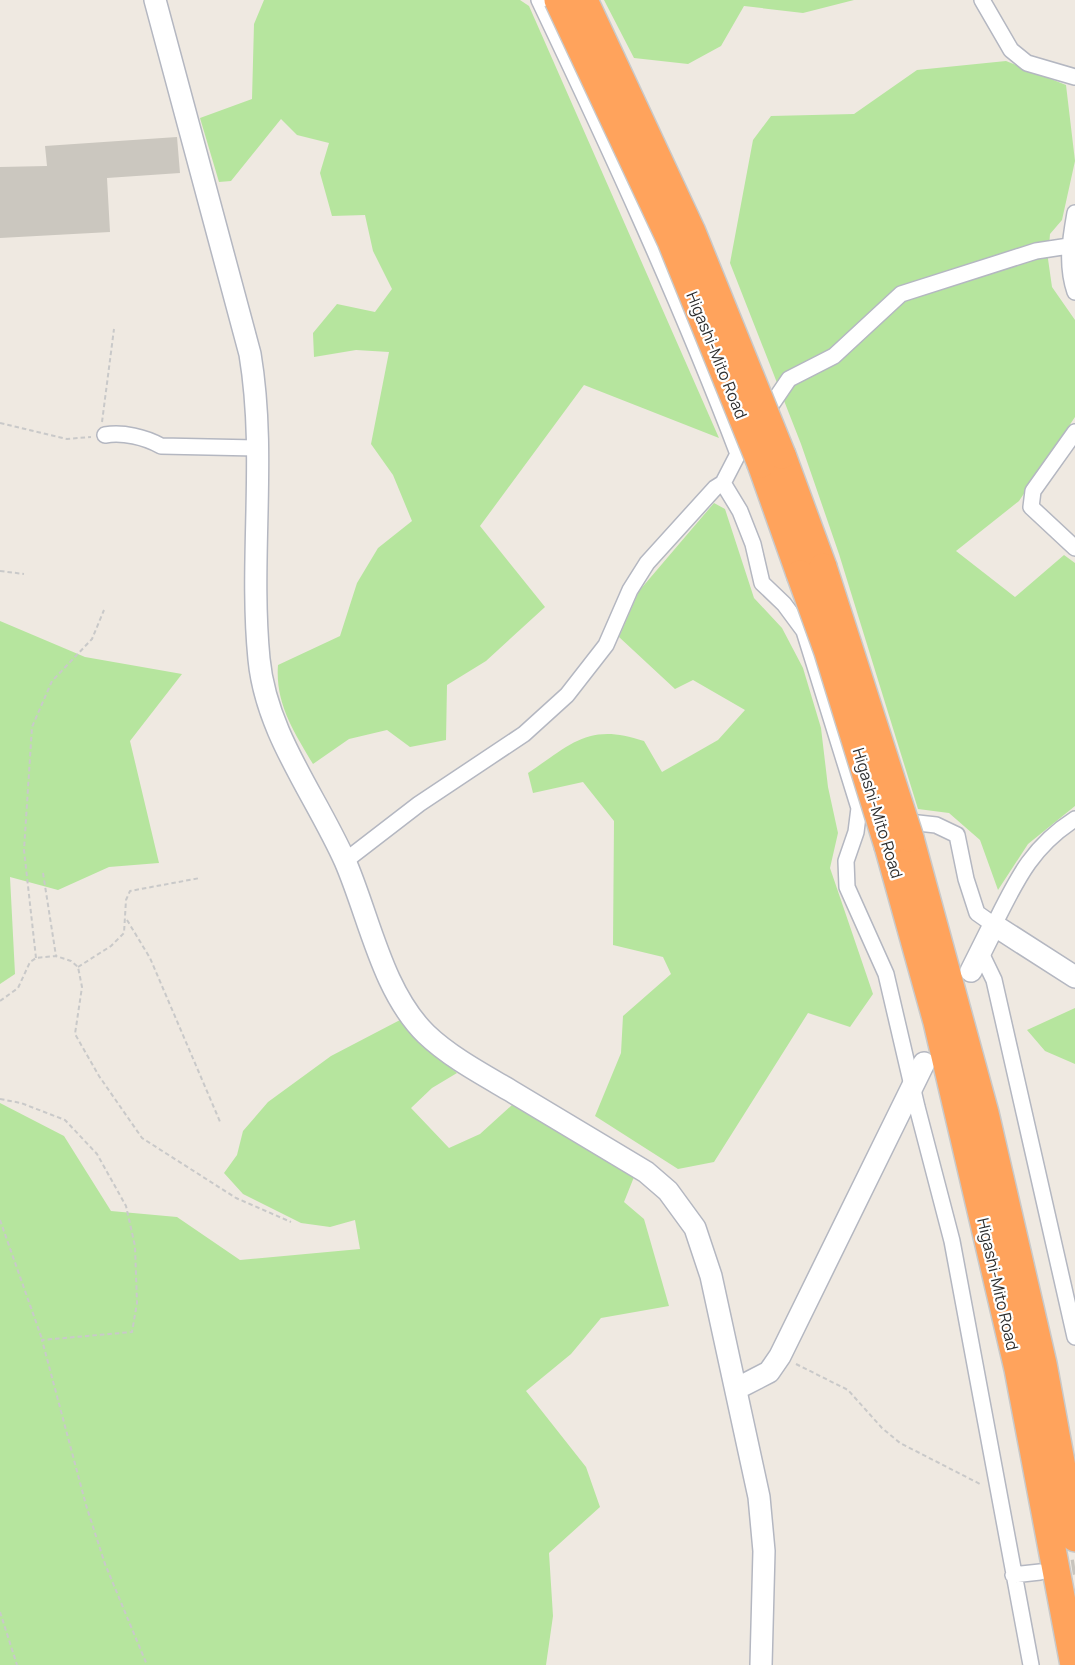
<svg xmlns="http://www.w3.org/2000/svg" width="1075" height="1665" font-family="Manrope,sans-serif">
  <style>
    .green { fill: #b6e59e }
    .building { fill: #cbc7bf }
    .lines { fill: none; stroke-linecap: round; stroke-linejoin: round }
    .street-tunnel { stroke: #c8c4bd; stroke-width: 15; stroke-dasharray: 15 8; stroke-linecap: butt }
    .street-casing { stroke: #b4b7c1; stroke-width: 18 }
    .secondary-casing { stroke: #b4b7c1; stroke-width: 24 }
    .highway-casing { stroke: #c9c9c9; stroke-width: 30 }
    .path { stroke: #c9c9c9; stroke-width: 2; stroke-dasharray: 4.5 3; stroke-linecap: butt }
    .street { stroke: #fff; stroke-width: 15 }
    .secondary { stroke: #fff; stroke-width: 21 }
    .highway { stroke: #ffa35c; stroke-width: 27 }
    .highway-bridge-casing { stroke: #c9c9c9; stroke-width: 30; stroke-linecap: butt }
    .highway-bridge { stroke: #ffa35c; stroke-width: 27 }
    .labels { text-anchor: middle; stroke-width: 4.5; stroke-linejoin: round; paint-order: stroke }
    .street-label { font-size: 16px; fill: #2e2e2e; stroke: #fff }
  </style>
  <rect width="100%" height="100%" fill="#efe9e1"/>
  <path class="green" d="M264,0h256l9,6 190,432 -135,-53 -104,141 65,81 -59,54 -39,24 -1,55 -36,7 -23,-17 -38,9 -36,25c-19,-32 -38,-61 -35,-99l62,-29 17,-53 21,-35 34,-27 -19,-46 -22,-31 18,-92 -33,-2 -42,7 -1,-24 24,-29 38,8 17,-23 -19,-38 -8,-36 -33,1 -12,-43 9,-30 -32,-8 -16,-16 -50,62 -12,1 -19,-64 52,-19 2,-75z
    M604,0h250l-51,13 -59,-7 -23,40 -33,18 -54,-6z
    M1006,61l60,24 9,76 -13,59 -12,14 -2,25 4,28 23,33v97l-56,84 -63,50 59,46 49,-42 11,8v243l-47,38 -30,46 -18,-50 -31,-27 -31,-4 -79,-255 -38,-110 -71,-181 23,-123 18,-24 83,-2 63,-44z
    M714,503l11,6 29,89 28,30 21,40 18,60 7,59 10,46 -8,35 43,126 -23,33 -42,-14 -94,149 -36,7 -83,-53 26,-63 2,-37 48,-42 -8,-17 -50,-12 1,-124 -31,-39 -50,11 -5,-20c43,-29 61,-51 116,-32l18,31 56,-32 27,-30 -52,-30 -18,9 -56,-52 20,-46z
    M0,621l85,36 97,17 -52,67 29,122 -50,4 -51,23 -48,-13 5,97 -15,10z
    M1075,1008v56l-30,-13 -18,-21z
    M400,1020l29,30 28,23 -25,15 -21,20 38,40 31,-14 32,-29 122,72 -10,25 20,17 25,87 -68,12 -30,36 -45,37 60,76 14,40 -51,46 4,63 -7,49h-546v-562l64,33 47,75 66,6 63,43 120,-11 -5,-29 -25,7 -29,-4 -58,-29 -19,-21 13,-18 6,-24 25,-29 63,-46z"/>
  <path class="building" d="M177,137l3,36 -73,5 3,54 -110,6v-71l47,-1 -2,-20z"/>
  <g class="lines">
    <path class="street-tunnel" d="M1049,1571l26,-4"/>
    <g class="street-casing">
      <path id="street" d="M539,0c71,149 140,299 199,454
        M982,0l29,50 16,13 48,14
        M1075,213c-5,28 -9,52 0,79
        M1075,432l-42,59 -2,16 44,41
        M105,435c18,-3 40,2 56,11l98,2
        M723,483l17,28 13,33 9,39 22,21 20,27 55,177 -3,24 -10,29 1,26 39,87 31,133 35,134 79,424
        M900,821l36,4 21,10 9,44 11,34 17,12c22,-44 37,-78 81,-106
        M345,861l74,-57 105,-70 43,-39 39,-50 24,-55 17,-27 68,-75 8,-5 15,-29 51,-75 45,-23 67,-62 135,-43 33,-5
        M980,951l14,29 81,357
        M1013,1575l27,-3"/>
    </g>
    <g class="secondary-casing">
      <path id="secondary" d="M155,0l95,354c17,102 -1,203 9,305 7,74 56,135 86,202 24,55 37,130 81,173 24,23 56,40 85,57 45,27 90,54 135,81l22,19 27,37 16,48 48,221 5,54 -3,114
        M971,971l23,-46 81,52
        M736,1389l33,-17 11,-16 144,-293"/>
    </g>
    <g class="highway-casing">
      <path id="highway" d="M782,455l41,112
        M761,464l39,110
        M910,838l75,275 58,251 32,174
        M888,846l49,176 81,347 56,296"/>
    </g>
    <path class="path" d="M102,422l12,-93
      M0,423l67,16 24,-2
      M0,571l24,3
      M43,873l13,83
      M127,920l23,38 71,166
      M36,958l-12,-108 8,-123 20,-46 40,-42 12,-29
      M78,967l33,-21 13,-13 2,-33 4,-9 70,-13
      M0,1001l18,-13 12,-26 6,-4 20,-2 15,5 7,6 4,20 -7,47 24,42 43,62 94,60 55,24
      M0,1099l21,4 44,17 32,34 29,52 9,40 2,57 -5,29 -90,8 44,165 19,59 42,101
      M0,1220l42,119
      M796,1364l52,26 34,38 18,15 82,42
      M0,1612l17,53"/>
    <use href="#street" class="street"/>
    <use href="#secondary" class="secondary"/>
    <use href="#highway" class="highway"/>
    <g class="highway-bridge-casing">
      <path id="highway-bridge" d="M558,0l113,241 90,223
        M584,0l108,232 90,223
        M823,567l87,271
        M800,574l28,78 60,194"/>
    </g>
    <use href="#highway-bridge" class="highway-bridge"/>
  </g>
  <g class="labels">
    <g class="street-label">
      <text transform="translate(717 355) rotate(68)" y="6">Higashi-Mito Road</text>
      <text transform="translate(878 813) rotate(73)" y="6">Higashi-Mito Road</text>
      <text transform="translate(998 1284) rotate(77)" y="6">Higashi-Mito Road</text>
    </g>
  </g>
</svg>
